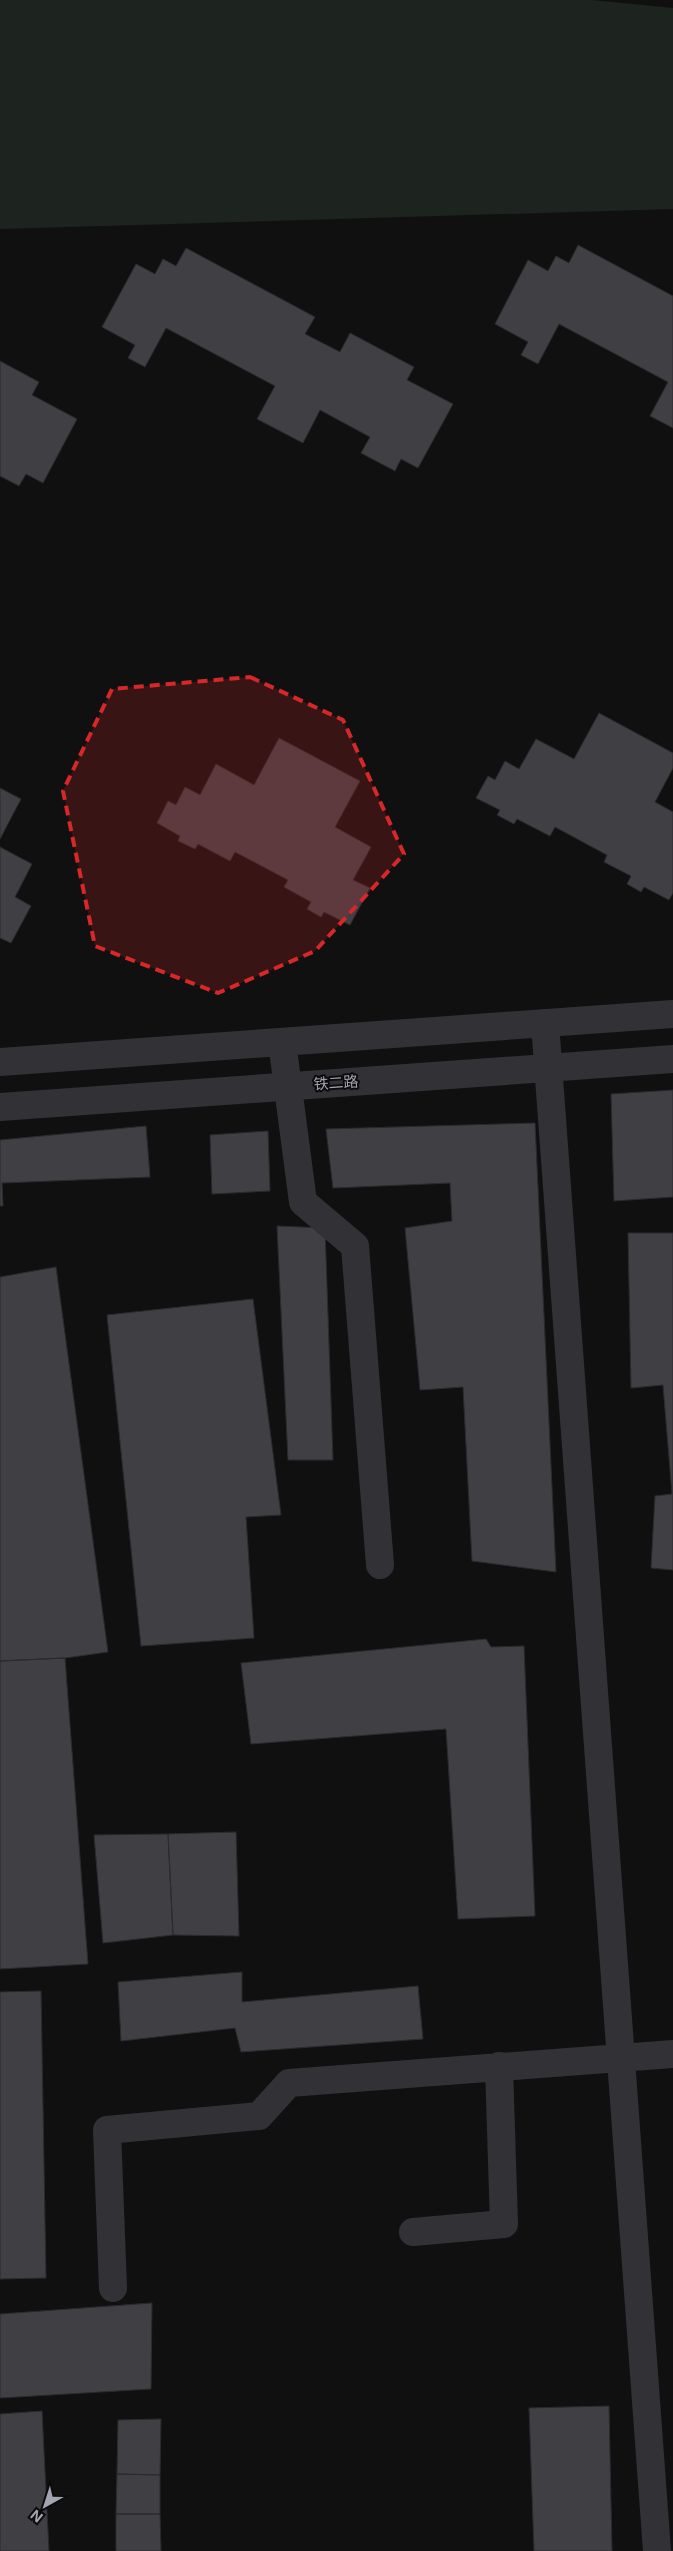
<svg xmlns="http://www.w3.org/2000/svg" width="673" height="2551" font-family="Inter,'Noto Sans SC',sans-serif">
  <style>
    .green { fill: #1d241f }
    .building { fill: #403f44; stroke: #2b2a2d }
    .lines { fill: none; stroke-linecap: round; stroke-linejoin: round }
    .minor { stroke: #323236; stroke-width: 28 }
    .marked { fill: #d62828; fill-opacity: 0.2; stroke: #d62828; stroke-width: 4; stroke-dasharray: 10 6; stroke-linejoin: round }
    .labels { text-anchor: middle; stroke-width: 4; stroke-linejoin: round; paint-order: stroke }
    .street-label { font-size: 15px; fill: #a3a4b1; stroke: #0c0b0c }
  </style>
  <rect width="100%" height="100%" fill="#111011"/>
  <path class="green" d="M0,0h592l81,8v201l-673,20z"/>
  <path class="building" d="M578,245l95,51v132l-23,-12 18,-34 -109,-58 -21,40 -17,-9 7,-13 -33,-18 33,-64 20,11 8,-15 13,7z
    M186,248l129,69 -10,17 35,18 10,-19 64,34 -7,13 46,24 -35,64 -17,-9 -6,12 -34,-18 9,-16 -50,-27 -17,33 -46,-24 18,-33 -109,-58 -21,39 -17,-9 7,-13 -33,-18 34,-63 19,10 8,-15 13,7z
    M0,361l39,21 -7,13 45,24 -34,64 -17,-9 -7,12 -19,-10z
    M599,713l74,40v15l-18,34 18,10v81l-4,7 -25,-13 -3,5 -14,-8 4,-8 -27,-14 3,-7 -52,-28 -5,9 -33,-17 -3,5 -17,-9 3,-5 -24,-12 12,-22 7,4 10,-19 14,8 17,-30 38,20z
    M279,738l81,43 -25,46 36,20 -18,33 17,8 -20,37 -26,-13 -3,5 -14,-8 4,-7 -27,-15 4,-7 -53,-28 -5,9 -32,-17 -3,5 -17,-8 2,-5 -23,-13 11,-22 8,4 9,-18 15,8 16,-31 38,21z
    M0,788l21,11 -21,40z
    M0,847l32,17 -17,33 16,9 -20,37 -11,-5z
    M673,1090v107l-59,4 -3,-107z
    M535,1123l21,449 -84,-11 -9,-174 -43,3 -15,-162 47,-7 -2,-38 -117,5 -7,-59z
    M146,1126l4,51 -148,6 1,23h-3v-66z
    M268,1131l2,60 -58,3 -2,-59z
    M277,1226l48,2 8,232h-45z
    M628,1233h45v337l-22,-2 4,-72 17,-2 -9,-109 -32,3z
    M56,1267l52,385 -43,6 -65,3v-384z
    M253,1299l28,216 -35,2 8,121 -113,8 -34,-331z
    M486,1639l5,8 33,-1 11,270 -77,3 -12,-190 -195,15 -10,-81z
    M65,1658l23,306 -88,5v-308z
    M236,1832l3,104 -66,-1 -5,-101z
    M168,1834l5,101 -70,8 -9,-108z
    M242,1972v30l176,-16 5,53 -182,13 -6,-24 -114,13 -3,-59z
    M41,1991l5,287 -46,1v-287z
    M152,2303l-1,86 -151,9v-84z
    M609,2406l3,145h-78l-5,-143z
    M42,2411l7,140h-49v-137z
    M161,2419l-1,56 -43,-1 1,-54z
    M117,2474l43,1v39h-44z
    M116,2514h44l1,37h-45z"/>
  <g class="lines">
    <path class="minor" d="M545,1023l112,1528
      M282,1042l21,160 52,44 25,319
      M0,1062l673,-48
      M0,1107l673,-48
      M413,2232l91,-8 -5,-158
      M113,2288l-6,-158 152,-14 30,-33 384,-29"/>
  </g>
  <path class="marked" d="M250,677l93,43 61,134 -89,97 -97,42 -123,-47 -32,-155 49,-102z"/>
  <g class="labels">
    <g class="street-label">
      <text transform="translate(336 1083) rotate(-4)" y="5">铁二路</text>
    </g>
  </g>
  <g transform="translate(45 2506) rotate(219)" stroke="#0c0b0c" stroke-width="4" paint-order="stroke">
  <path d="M0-4L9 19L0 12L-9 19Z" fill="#a3a4b1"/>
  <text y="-8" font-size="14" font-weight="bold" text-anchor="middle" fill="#a3a4b1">N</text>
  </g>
</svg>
